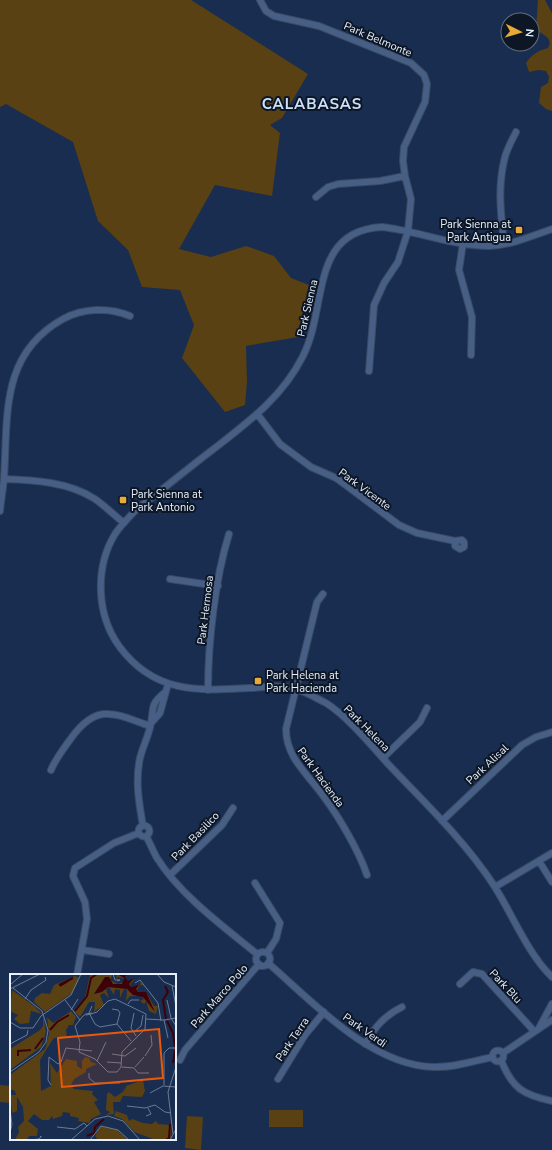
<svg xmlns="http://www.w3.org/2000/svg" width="552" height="1150" font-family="'Nunito Sans',sans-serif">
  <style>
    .green { fill: #594114 }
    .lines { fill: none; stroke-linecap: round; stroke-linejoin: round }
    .street-casing { stroke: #394964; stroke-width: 8 }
    .street { stroke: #475f85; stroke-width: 6 }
    .poi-dot { fill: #e8ab37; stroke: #0c1625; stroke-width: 1.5 }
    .labels { text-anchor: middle; stroke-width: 4; stroke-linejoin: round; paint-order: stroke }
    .street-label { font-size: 11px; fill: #e6effc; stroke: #0c1625 }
    .poi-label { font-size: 11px; fill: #e6effc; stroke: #0c1625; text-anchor: start }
    .district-label { font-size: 15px; font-weight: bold; letter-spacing: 1px; fill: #cfe0fa; stroke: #0c1625 }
    .inset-river { fill: none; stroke: #3e0009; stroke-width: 2 }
    .inset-road { fill: none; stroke: #6a7b94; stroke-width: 1 }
    .view { fill: #e8590c; fill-opacity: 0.15; stroke: #e8590c; stroke-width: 2 }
    .inset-edge { fill: none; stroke: #e6effc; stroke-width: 2 }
  </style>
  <rect width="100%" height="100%" fill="#182d4f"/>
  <path class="green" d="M0,0h191l117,74 -26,44 -12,7 10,8 -8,63 -57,-11 -36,64 32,8 35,-11 28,10 17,22 18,7 -11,52 -52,9 1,36 -2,23 -20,7 -43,-54 12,-33 -14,-35 -38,-3 -14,-37 -30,-29 -25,-79 -67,-38 -6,3z
    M538,0h7l7,13v98l-6,-2 -7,-6 2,-16 7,-4 1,-6 -3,-6 -7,-1 -10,2 -3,-9c5,-8 13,-13 22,-15l2,-5 -2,-5 -12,-9z
    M0,1085l11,1v17l-11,-1z
    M269,1110h34v17h-34z
    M187,1116l16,1 -2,33 -16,-2z"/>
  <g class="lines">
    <g class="street-casing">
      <path id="street" d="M260,0l6,11 8,5 45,10 92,37 13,12 3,9 -2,18 -21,45 -1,14 2,15 6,23 -3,32 -10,31 -14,21 -10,22 -5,66
        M316,197l12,-10 10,-3 42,-3 25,-5
        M552,229c-20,7 -41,16 -63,17 -36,0 -71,-15 -107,-19 -73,4 -54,80 -79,129 -21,42 -56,67 -92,95 -25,19 -49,39 -74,58 -8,8 -16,16 -22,25 -20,33 -19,80 4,112 35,48 79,45 133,42 14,-1 29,-3 44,1 10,3 20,9 30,14 22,14 45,42 63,62 36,38 75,75 104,119 19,29 34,69 59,93
        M463,243l-4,27 13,47 -1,38
        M504,244c-3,-30 -7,-57 1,-87 2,-8 7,-17 11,-25
        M258,415l22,29 31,23 25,11 11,8 52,39 18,8 38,8 7,-1 2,2v5l-4,2 -5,-3v-5
        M4,479c30,1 65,3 91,20 10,7 19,16 29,24
        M0,511c1,-11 3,-22 4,-33 4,-63 -4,-124 59,-159 20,-11 46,-12 67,-3
        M170,579l48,7
        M323,594l-6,8 -31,127c0,29 22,45 38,68 15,20 35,54 43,78
        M208,690c0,-47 7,-111 21,-156
        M152,722l8,-9 8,-29
        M383,758l37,-36 7,-14
        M51,770c5,-12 13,-22 21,-33 26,-35 43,-23 78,-11
        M442,821l80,-76 14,-8 16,-5
        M138.5 831a5.5 5.5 0 1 1 11 0a5.5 5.5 0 1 1-11 0Z
        M143,826c-4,-23 -8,-45 -3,-68 3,-12 9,-23 11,-35 3,-16 -1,-18 13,-30
        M146,836c4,7 7,15 11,22 23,37 67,69 100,96
        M539,861l13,21
        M170,875l52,-50 11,-17
        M255,883l25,40 -4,16 -9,14
        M495,887l57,-34
        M83,950l26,4
        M256 959a7 7 0 1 1 14 0a7 7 0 1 1-14 0Z
        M268,963c45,39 102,102 165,104 20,1 40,-6 60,-10
        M77,975l10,-56 -2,-17 -12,-26 2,-8 39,-25 25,-10
        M460,984l13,-12 9,2 52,57
        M539,1028l13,-24
        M365,1044c10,-17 19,-28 37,-37
        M492.5 1056a5.5 5.5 0 1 1 11 0a5.5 5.5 0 1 1-11 0Z
        M503,1053l49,-33
        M180,1060l5,-10 74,-86
        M501,1060c11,28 22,35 51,41
        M278,1079l27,-44 19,-23"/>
    </g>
    <use href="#street" class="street"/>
  </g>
  <g class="poi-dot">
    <rect x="515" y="226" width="8" height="8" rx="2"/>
    <rect x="119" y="496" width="8" height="8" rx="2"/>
    <rect x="254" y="677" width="8" height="8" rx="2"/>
  </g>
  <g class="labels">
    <g class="street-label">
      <text transform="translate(378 39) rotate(23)" y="4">Park Belmonte</text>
      <text transform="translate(307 308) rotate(-77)" y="4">Park Sienna</text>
      <text transform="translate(365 489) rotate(36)" y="4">Park Vicente</text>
      <text transform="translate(205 610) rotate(-83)" y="4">Park Hermosa</text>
      <text transform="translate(367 728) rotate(45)" y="4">Park Helena</text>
      <text transform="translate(487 764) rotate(-43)" y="4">Park Alisal</text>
      <text transform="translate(321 777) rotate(54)" y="4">Park Hacienda</text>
      <text transform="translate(195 836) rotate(-46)" y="4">Park Basilico</text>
      <text transform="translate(506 986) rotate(47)" y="4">Park Blu</text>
      <text transform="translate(219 996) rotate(-49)" y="4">Park Marco Polo</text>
      <text transform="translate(365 1030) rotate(35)" y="4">Park Verdi</text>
      <text transform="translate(292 1039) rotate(-56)" y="4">Park Terra</text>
    </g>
    <g class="poi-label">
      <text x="511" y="228" text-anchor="end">Park Sienna at<tspan x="511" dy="13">Park Antigua</tspan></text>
      <text x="131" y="498">Park Sienna at<tspan x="131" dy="13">Park Antonio</tspan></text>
      <text x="266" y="679">Park Helena at<tspan x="266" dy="13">Park Hacienda</tspan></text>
    </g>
    <g class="district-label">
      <text x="312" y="109">CALABASAS</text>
    </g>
  </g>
  <g transform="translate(10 974)">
    <rect width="166" height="166" fill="#182d4f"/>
    <path d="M87,0h16l-3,6 8,4 5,-2v-4l-5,-1 -2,3 1,-6h11l-3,3 3,4 7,-2 -5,5 2,4 8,-3v-3l4,4 -4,-1 -3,5 3,3 6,-1 8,14h4l-2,8 -7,-3 -3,-10 -2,3 -4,-3 4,-2 -3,-3h-11l-4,5 1,-11 -3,-1 -4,9v-8l-5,-1 -1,6 -5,-8 -3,2 3,9 -5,-5 -4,2 4,10 -10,7 1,-10h-6l-9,15 -6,-6 11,-14 5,-22zM65,2l4,2 -7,15 -27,19 -11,-10 1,-4 7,-5 8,1 4,-9zM2,16l22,16 8,8 -11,-3 -2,12 -9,1 -6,-5 4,-4 -8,-4zM61,37l5,6 -3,8h-4l-3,5 1,8 -9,1 1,-3 -6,3 -13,21 1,31 10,-5 -1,-23 7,10 9,-14 11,2v5l5,3v-8l3,-4 4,1 2,4 6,2 -11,5v3l-12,7 -3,6 3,4 19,2 -1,3 6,6 -4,2 7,12 -10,5 -2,4 -11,-2 1,-3 -9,-2v-3l-7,-1 -1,4 -9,3 -1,-3 -3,4h-7l-8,-6 -6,7 10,8 -1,7h-8l-2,4h-12l4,-8 -1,-5 6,-6 -1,-14 -6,-10v14l-5,2 -2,-18h6l-1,-4 -5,-2v-14l35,-26 4,-15 -2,-17 6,6zM33,42l3,16 -5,15 -31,23v-21l30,-19 3,-4zM133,106l2,11 -3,6 -19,-1 -3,6h-7l1,12 -8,1 4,-3 -4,-2 1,-16 2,-2 6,5 9,-6 -1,-3 2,2 1,-4zM106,137l11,4 2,6 3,-2 11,4 9,1 4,-3 2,3 13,1v12l-2,3h-13l-22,-8 -12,-13 -8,-3zM90,152l17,4 11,10h-30l-3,-4z" fill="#594114"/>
    <path d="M107,0h11l-3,3 3,4 6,-3 -5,6 2,3 8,-2 -3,4 2,3h8l9,20 -12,-15 -10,-2 -6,-6 -19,-2 -6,5 -8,2 11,-17h4l4,7h9l2,-6z" fill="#3e0009"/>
    <path class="inset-river" d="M49,11l14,-7M50,12l13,-8M155,12l3,6 -5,8 3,19M65,37l12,-15 4,-18 6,-4M157,47l6,12 2,14M40,56l7,-8 12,-7M25,75l8,-11M8,82v-5l13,-1M163,89l2,-13M77,162l7,-3 1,-6 9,-8M156,166l3,-2 1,-14"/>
    <path class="inset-road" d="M103,0l2,6h5l-3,1M147,0l7,8 12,5M125,9l5,-3 18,23 3,18M1,10l12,-10M162,11l4,22M0,15l30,-15M15,25l6,-9 15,-10 -1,-3M55,26l15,20M157,26l4,18 5,8M118,30l3,-4h8M82,32l-3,7 6,11 5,3 17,-3 14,17M102,35l6,1 2,3 -3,11M61,36l7,-11M124,39l-3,15 5,8M76,41l5,-1 6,-2 11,-11 7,-2 31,15 -1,15 -23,23 -1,15 -4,5h-9l-13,-13 -16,-7 1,-10 -5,-16 8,-10 3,-2 6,-1M136,45l18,1 12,-2M154,46l4,18M0,48l10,6h13l8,-12 30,-21 10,-21M124,58l7,-6 2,-11M0,70l17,-9 1,-5M102,80l13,2 11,-8M135,82l7,-11 -1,-10M87,87l9,-19M97,88l14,1M112,93l12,1M125,93l9,-10M124,94l4,5h11M0,98l29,-20 7,-10 2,-12 -6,-19 -29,-23M79,99v5l6,5h25M41,111l-3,-5 1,-23 9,7 3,-2 5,-14 26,3M154,111v-32l5,-5h7M140,119l13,-7 13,1M117,132l18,2 10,-3 10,7 6,1M0,135l2,16 -2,7M136,142l5,-2 -3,-6M47,153l18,2 9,-6 3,3M163,160l-5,-42 8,-25M21,166l8,-1 2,-2v-1l-1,2M61,166l24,-21 13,-3 15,5 17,19M80,166l11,-14 17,4 11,10M160,166l6,-11"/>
    <path class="view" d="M149,55l4,49 -101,9 -4,-49z"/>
    <rect width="166" height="166" class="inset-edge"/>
  </g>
  <g transform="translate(520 32) rotate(95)"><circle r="19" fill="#0c1625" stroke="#636d7b"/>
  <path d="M0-3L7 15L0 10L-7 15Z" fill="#e8ab37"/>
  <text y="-6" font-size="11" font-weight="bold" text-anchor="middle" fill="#e6effc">N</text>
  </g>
</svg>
